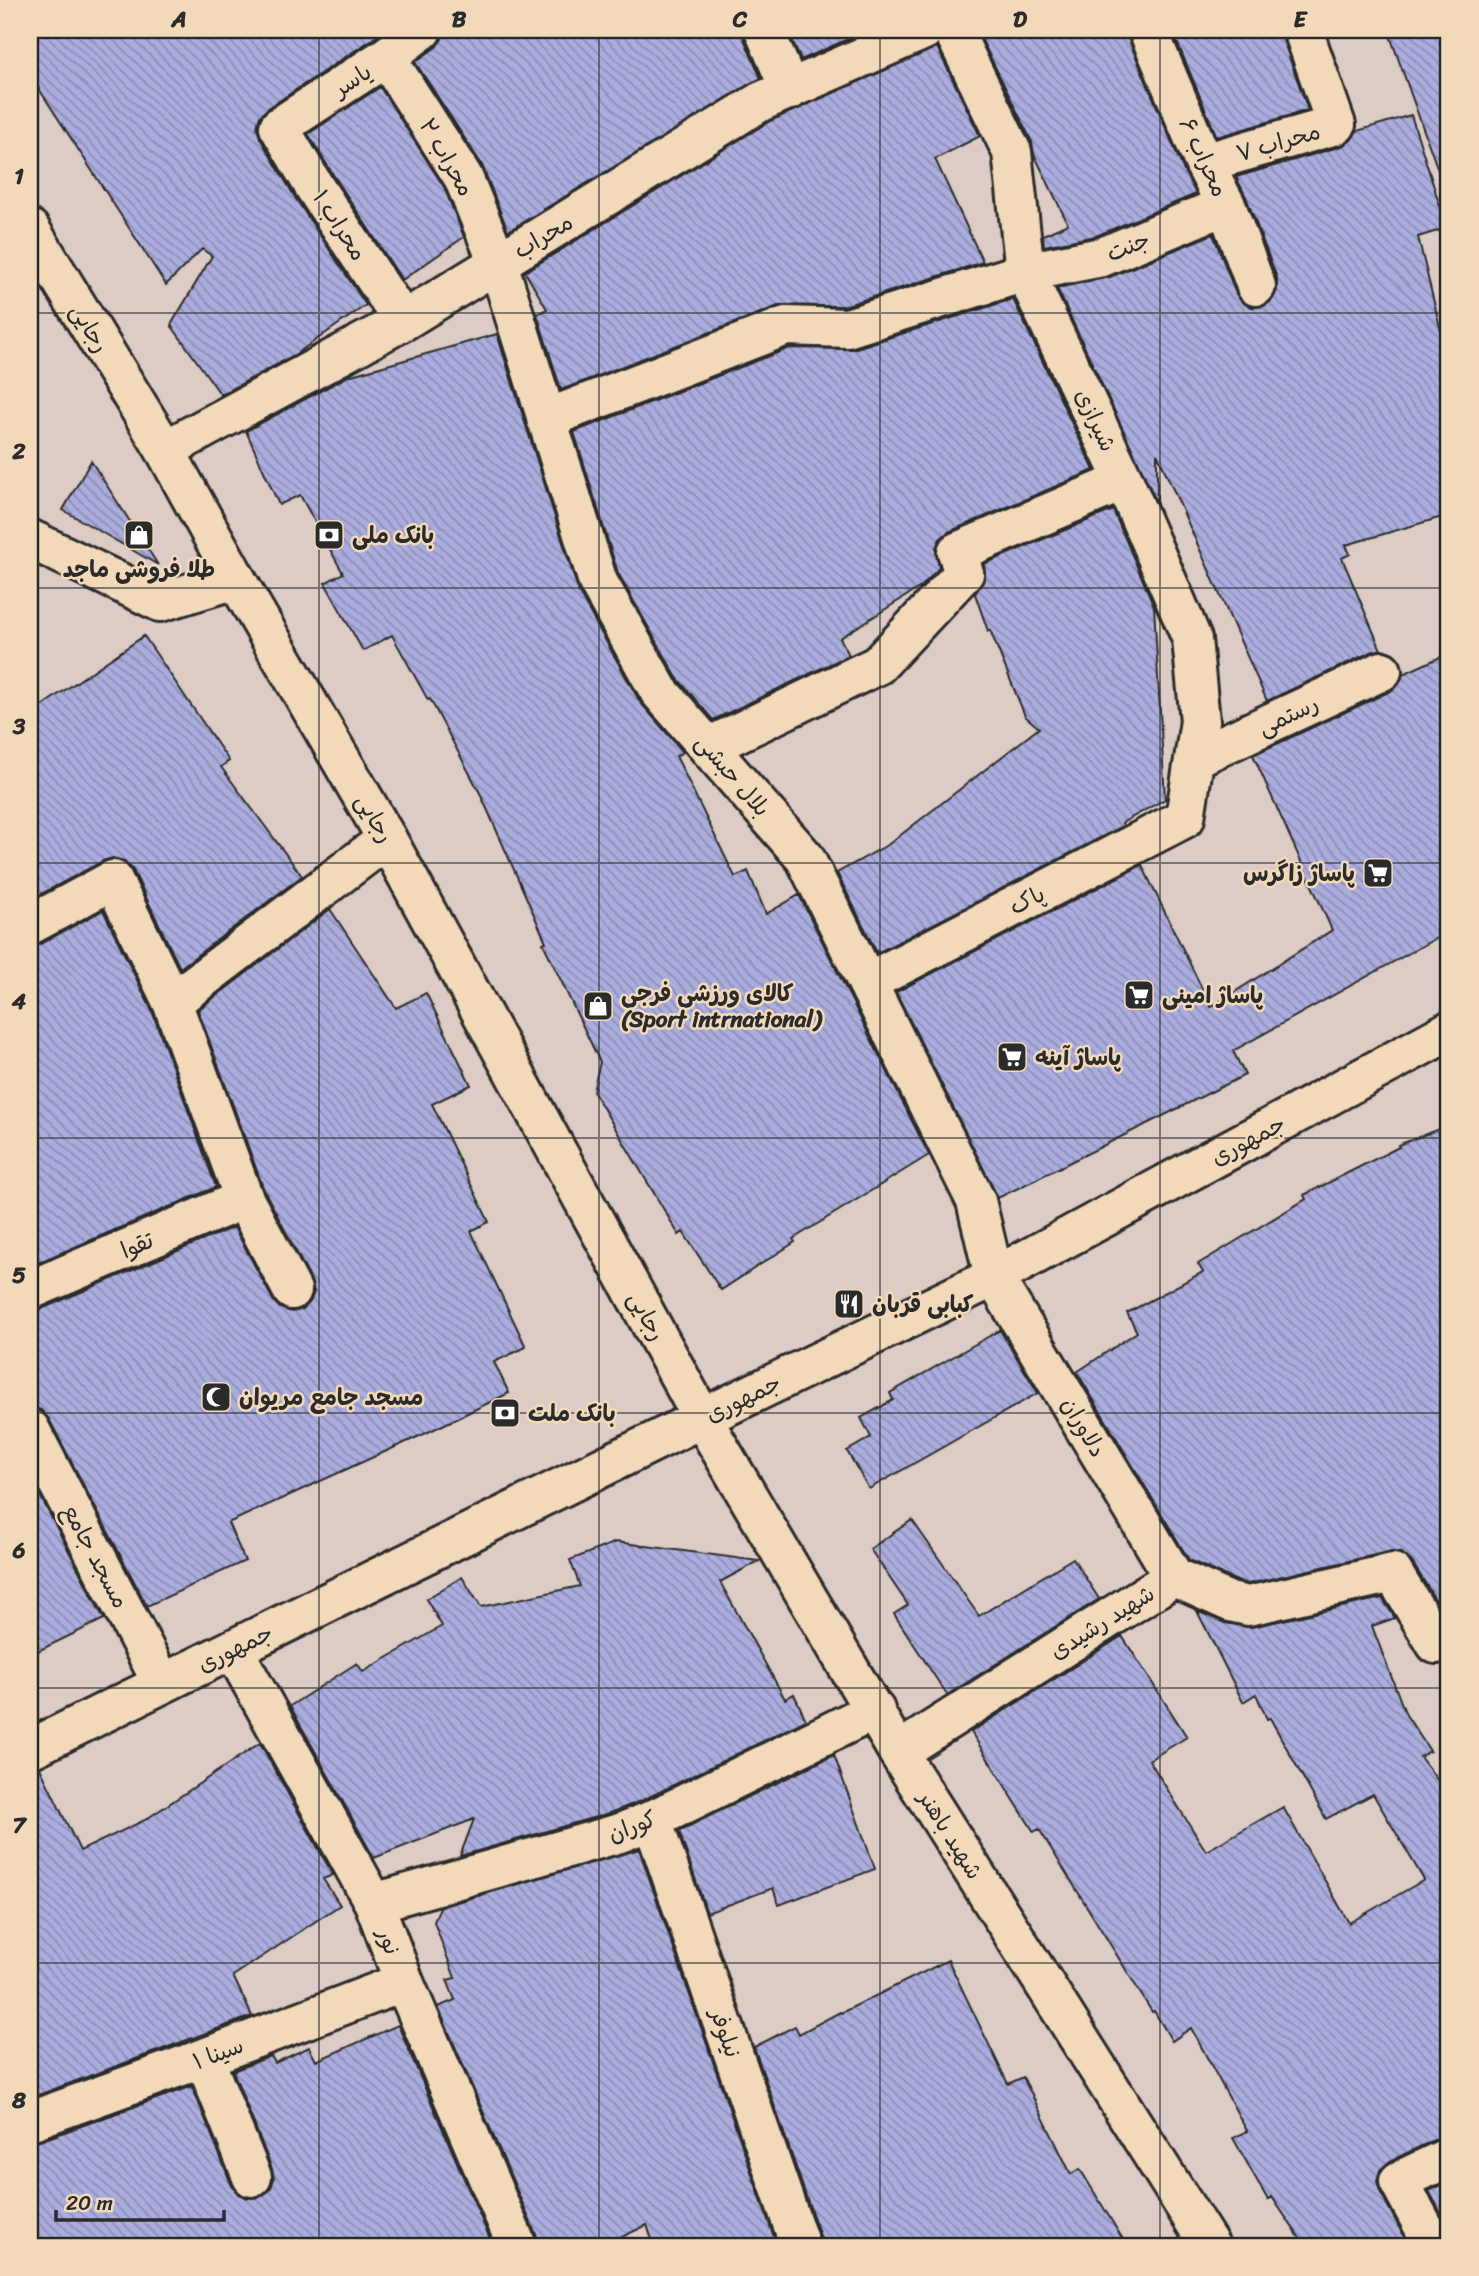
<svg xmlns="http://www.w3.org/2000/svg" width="1479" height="2276" font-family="Sriracha,'Playpen Sans Arabic',sans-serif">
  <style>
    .building { fill: url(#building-back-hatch); stroke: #2b2b2b; stroke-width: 2 }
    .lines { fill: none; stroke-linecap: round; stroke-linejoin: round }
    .pedestrian-casing { stroke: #2b2b2b; stroke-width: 44 }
    .minor-casing { stroke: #2b2b2b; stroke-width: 44 }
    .tertiary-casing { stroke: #2b2b2b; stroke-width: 44 }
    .secondary-casing { stroke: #2b2b2b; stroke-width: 44 }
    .pedestrian { stroke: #f2d9ba; stroke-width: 38 }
    .minor { stroke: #f2d9ba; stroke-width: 38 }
    .tertiary { stroke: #f2d9ba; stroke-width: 38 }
    .secondary { stroke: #f2d9ba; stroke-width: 38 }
    .grid { fill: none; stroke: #2b2b2b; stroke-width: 2; stroke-opacity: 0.55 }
    .labels { text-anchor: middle; stroke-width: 5; stroke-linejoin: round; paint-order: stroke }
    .street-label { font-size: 23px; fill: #2b2b2b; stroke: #f2d9ba }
    .poi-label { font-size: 23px; font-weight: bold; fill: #2b2b2b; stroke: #f2d9ba; text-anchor: start }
    .neatline { fill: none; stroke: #2b2b2b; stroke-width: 2.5 }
    .grid-label { font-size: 23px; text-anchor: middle; font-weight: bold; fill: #2b2b2b }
  </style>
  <defs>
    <pattern id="building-back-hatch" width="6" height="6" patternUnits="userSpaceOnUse" patternTransform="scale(1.75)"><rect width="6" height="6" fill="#abadde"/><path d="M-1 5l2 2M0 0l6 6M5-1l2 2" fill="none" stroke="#8b8db4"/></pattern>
  </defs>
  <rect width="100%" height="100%" fill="#ddccc5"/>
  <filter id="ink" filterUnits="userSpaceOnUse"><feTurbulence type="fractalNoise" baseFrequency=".0143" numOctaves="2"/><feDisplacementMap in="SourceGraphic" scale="14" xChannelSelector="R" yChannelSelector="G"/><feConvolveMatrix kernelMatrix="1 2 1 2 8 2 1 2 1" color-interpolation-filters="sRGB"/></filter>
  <g filter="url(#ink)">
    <path class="building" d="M30,30h356l-119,79 -7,7 -3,11 3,11 36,61 70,106 -70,49 -75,41 -50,-70 41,-69 -10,-7 -36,36 -136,-210z
      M443,30h300l1,9 17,39 -253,153 -26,-66 -67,-103 21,-15 6,-8z
      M788,30h67l2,5 -56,25z
      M977,30h150l1,8 56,133 12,23 -100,42 -52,10 -1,-11 25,-11 -34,-70 -2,-12z
      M1172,30h110v7l26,73 -91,27z
      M1388,30h61v153l-6,1z
      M937,47l43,89 -45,23 48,103 -139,44h-66l-217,84 -24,-76 10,-5 -22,-37 245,-151z
      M380,87l64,100 20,50 -62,43 -68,-104 -26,-42z
      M1411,115l36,113 -29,9 23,94 8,-2v186l-103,30 4,9 -8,4 39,92 -8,1 -106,50 -110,-248v50l-100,-215 53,-11 103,-43 23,60 7,9 9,4 12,-1 8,-6 5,-10v-12l-31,-81 -10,-20 106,-31 9,-6 6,-9z
      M1013,299l81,171 -146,62 -8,7 -4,9 3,20 -17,18 -82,52 9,17 -136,65 -36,-42 -59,-105 -44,-141 216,-84 63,1z
      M497,334l82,259 61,109 43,50 -7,4 59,121 13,-6 18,43 33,-19 130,260 -136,84 2,3 -74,48 -38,-58 -4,3 -86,-144 7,-29 -57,-119 3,-1 -66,-149 -50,-94 -2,1 -36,-65 -29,16 -38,-68 18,-10 -43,-78 -21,10 -33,-74 102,-55z
      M91,461l67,104 -95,-55z
      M1113,510l41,96 11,193 -43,24 1,3 -246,127 -40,-80 52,-29 150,-116 -14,-12 -35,-86 -2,1 -13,-37 10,-16 -1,-14z
      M144,636l85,125 -8,6 81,109 -122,92 -47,-98 -9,-9 -11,-3 -10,3 -73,39v-186z
      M1449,653v278l-216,120 12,24 -247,123 -102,-206 246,-127 69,142 121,-77 -79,-175 138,-64 8,-7 4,-10z
      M330,909l66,99 30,-15 45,92 -39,19 57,118 -18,9 55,116 -32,15 15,31 -85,41 -196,89 17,38 -98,45 -98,-187 -8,-9 -11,-3v-96l9,-1 195,-83 39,73 7,8 12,4 11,-3 7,-7 4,-10 -3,-12 -47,-90 -66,-180z
      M103,910l49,101 64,176 -186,79v-319l10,-3z
      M1449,1125v476l-11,3 -26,-42 -11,-9 -13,-1 -140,32 -11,-3 -48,-21 -112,-188 60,-40 -10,-19 76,-41 -5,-8 108,-65 -2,-4 95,-48 -1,-2z
      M1000,1330l38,63 -169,96 -22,-38 24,-14 -10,-19 32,-18 -3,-7z
      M30,1476l74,143 -74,36z
      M912,1520l67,96 94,-58 26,41 -152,96 -53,-81 14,-9 -38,-56z
      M616,1542l143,19 -39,21 65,117 9,-5 12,26 -163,80 -30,12 -153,44 14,-37 -100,39 -84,-152 67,-43 6,9 79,-46 -16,-27 36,-22 19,30 99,-21 -10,-26z
      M1382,1598l13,20 -23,8 34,89 24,36 -10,6 29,38v340l-9,2 -50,24 -10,9 -3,11 3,10 29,55h-104l-33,-49 -4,3 -35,-62 14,-7 -56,-103 -19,13 -18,-30 -2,1 -113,-183 -5,3 -63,-100 151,-96 65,101 -38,23 57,91 77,-44 66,116 75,-43 -51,-86 -47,25 -56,-101 -3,1 -11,-25 -13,8 -46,-91 28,12 27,4z
      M260,1743l73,132 -10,4 17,26 -107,71 19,40 -222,82v-327l10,-3 40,83 65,-31z
      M834,1755l41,114 -96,36 -6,-17 -66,25 -28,-82z
      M639,1849l138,397h-123l-7,-21 -44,21h-65l-1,-9 -99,-230 17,-7 -8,-20 8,-2 -21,-56 6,-15z
      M948,1960l60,124 15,-7 48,97 9,-5 47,77h-306v-7l-67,-192 41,-21 4,8 41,-22 1,1z
      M398,2025l95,221h-463v-104h7l155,-56 40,100 6,8 10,4 12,-1 10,-7 4,-11 -2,-10 -39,-98 38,-15 4,7 34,-16 7,14z
      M1449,2181v47l-20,-37z"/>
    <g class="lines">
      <g class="pedestrian-casing">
        <path id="pedestrian" d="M30,539l130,63 76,-23
          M30,925l83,-45 59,122 72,197 48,91
          M30,1290l214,-91
          M30,1429l132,254"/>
      </g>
      <g class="minor-casing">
        <path id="minor" d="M764,30l26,60
          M1148,30l56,133 22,42 30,81
          M386,57l77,120 35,86 100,319 61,109 146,167 171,343 18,76 180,300
          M1204,163l132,-38 -33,-95
          M403,321l-88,-133 -36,-61 107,-70 36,-27
          M546,419l240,-93 61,2 178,-56 77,-15 124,-52
          M165,450l238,-129 357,-219 164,-72
          M708,747l170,-82 86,-92 -7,-21 167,-71
          M1195,758l187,-87
          M868,982l317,-164 15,-97 -8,-82 -68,-158 -99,-209 -13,-120 -59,-122
          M172,1002l215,-163
          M1174,1577l56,25 18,4 145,-33 43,71 13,-3
          M233,1649l141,254 30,79 113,264
          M898,1752l276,-175
          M652,1820l148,426
          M374,1903l246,-70 32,-13 223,-110
          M204,2058l48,119
          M30,2121l174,-63 200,-76
          M1434,2246l-35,-65 50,-24"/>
      </g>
      <g class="tertiary-casing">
        <path id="tertiary" d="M30,229l135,221 71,129 151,260 315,579 196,334 312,494
          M30,1749l672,-331"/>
      </g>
      <g class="secondary-casing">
        <path id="secondary" d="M702,1418l292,-141 455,-246"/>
      </g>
      <use href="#pedestrian" class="pedestrian"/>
      <use href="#minor" class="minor"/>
      <use href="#tertiary" class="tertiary"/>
      <use href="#secondary" class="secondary"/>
    </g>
  </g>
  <path class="grid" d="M319,30v2216M599,30v2216M880,30v2216M1160,30v2216M30,313h1419M30,588h1419M30,863h1419M30,1138h1419M30,1413h1419M30,1688h1419M30,1963h1419"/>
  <defs>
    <g id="shop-square" transform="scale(1.575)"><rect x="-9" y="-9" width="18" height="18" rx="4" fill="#2b2b2b" stroke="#f2d9ba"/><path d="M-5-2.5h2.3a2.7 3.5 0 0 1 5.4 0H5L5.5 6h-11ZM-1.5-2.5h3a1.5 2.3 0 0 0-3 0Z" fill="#fff"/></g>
    <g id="bank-square" transform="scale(1.575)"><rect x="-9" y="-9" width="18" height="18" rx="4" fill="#2b2b2b" stroke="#f2d9ba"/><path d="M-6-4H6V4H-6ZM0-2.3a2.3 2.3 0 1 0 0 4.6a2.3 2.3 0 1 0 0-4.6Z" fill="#fff"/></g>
    <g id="supermarket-square" transform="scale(1.575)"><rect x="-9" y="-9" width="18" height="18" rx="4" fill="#2b2b2b" stroke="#f2d9ba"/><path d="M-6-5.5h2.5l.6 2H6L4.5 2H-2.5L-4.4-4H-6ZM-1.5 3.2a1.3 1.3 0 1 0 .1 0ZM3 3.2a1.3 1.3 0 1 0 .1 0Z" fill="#fff"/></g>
    <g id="restaurant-square" transform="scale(1.575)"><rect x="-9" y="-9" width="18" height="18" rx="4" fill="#2b2b2b" stroke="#f2d9ba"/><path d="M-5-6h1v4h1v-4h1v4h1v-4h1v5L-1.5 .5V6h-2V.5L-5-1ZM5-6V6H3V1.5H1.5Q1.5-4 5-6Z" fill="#fff"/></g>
    <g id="mosque-square" transform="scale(1.575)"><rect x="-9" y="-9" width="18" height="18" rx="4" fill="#2b2b2b" stroke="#f2d9ba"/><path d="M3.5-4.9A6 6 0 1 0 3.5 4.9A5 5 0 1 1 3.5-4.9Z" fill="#fff"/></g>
  </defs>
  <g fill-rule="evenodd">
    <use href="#shop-square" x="139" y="535"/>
    <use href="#bank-square" x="329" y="535"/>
    <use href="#supermarket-square" x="1378" y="873"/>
    <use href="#supermarket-square" x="1139" y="995"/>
    <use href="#shop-square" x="598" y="1006"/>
    <use href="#supermarket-square" x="1012" y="1057"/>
    <use href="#restaurant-square" x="849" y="1304"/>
    <use href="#mosque-square" x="216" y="1397"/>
    <use href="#bank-square" x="505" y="1413"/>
  </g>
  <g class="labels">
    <g class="street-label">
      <text transform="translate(352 80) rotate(-33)" y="8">یاسر</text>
      <text transform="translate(1278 142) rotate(-16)" y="8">محراب ۷</text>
      <text transform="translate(447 157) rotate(60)" y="8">محراب ۲</text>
      <text transform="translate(1204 157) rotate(65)" y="8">محراب ۶</text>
      <text transform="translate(340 225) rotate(57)" y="8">محراب ۱</text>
      <text transform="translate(543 236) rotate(-31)" y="8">محراب</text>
      <text transform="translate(1128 246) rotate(-22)" y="8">جنت</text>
      <text transform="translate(90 328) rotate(59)" y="8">رجایی</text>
      <text transform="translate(1096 420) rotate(65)" y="8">شیرازی</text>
      <text transform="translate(1288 715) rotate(-25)" y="8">رستمی</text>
      <text transform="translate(733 775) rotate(49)" y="8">بلال حبشی</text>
      <text transform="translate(375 818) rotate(60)" y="8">رجایی</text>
      <text transform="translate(1027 900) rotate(-27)" y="8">پاک</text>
      <text transform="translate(1248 1140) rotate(-28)" y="8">جمهوری</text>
      <text transform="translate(137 1245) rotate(-23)" y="8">تقوا</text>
      <text transform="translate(647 1316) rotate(61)" y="8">رجایی</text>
      <text transform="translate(743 1398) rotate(-26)" y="8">جمهوری</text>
      <text transform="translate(1084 1427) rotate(59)" y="8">دلاوران</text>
      <text transform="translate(96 1556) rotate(62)" y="8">مسجد جامع</text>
      <text transform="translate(1102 1622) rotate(-32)" y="8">شهید رشیدی</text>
      <text transform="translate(235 1648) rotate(-26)" y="8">جمهوری</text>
      <text transform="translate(632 1826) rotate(-21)" y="8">کوران</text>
      <text transform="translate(951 1835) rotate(58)" y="8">شهید باهنر</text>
      <text transform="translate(389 1941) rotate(69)" y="8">نور</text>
      <text transform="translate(726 2033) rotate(71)" y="8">نیلوفر</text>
      <text transform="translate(218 2053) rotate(-21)" y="8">سینا ۱</text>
    </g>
    <g class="poi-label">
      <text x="352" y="543">بانک ملی</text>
      <text x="139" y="577" text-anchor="middle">طلا فروشی ماجد</text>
      <text x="1355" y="881" text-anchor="end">پاساژ زاگرس</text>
      <text x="621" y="1001">کالای ورزشی فرجی<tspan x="621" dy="26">(Sport intrnational)</tspan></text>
      <text x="1162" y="1003">پاساژ امینی</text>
      <text x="1035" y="1065">پاساژ آینه</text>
      <text x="872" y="1312">کبابی قربان</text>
      <text x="239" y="1405">مسجد جامع مریوان</text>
      <text x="528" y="1421">بانک ملت</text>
    </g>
  </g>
  <rect width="1479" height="2276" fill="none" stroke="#f2d9ba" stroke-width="77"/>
  <path d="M56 2210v10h168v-10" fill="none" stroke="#2b2b2b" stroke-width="3.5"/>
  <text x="66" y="2210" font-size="21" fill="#2b2b2b" stroke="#f2d9ba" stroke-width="5" paint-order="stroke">20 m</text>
  <rect x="38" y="38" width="1402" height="2200" class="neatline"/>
  <g class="grid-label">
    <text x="179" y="27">A</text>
    <text x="459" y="27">B</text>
    <text x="740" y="27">C</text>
    <text x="1020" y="27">D</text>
    <text x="1300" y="27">E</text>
    <text x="19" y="184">1</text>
    <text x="19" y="459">2</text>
    <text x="19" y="734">3</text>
    <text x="19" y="1009">4</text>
    <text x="19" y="1283">5</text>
    <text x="19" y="1558">6</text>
    <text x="19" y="1833">7</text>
    <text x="19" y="2108">8</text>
  </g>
</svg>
